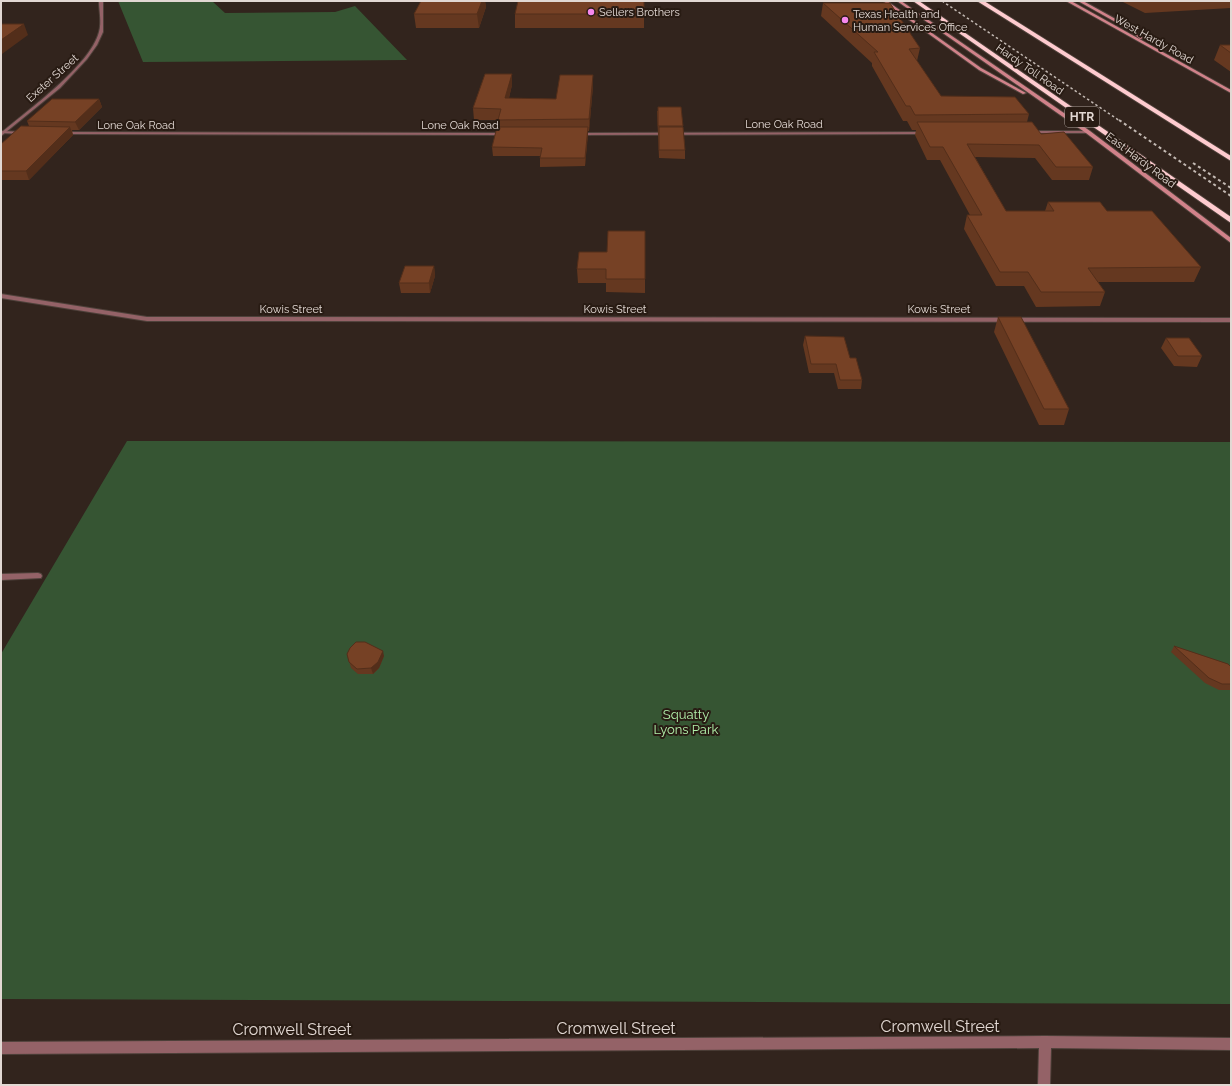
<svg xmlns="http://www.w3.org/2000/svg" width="1232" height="1086" font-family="Raleway,sans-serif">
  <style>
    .green { fill: #365533 }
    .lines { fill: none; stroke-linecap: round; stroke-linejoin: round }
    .minor-casing { stroke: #4e413a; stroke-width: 2 }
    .tertiary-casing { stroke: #4e413a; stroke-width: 2 }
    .secondary-casing { stroke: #4e413a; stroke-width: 2 }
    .motorway-casing { stroke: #4e413a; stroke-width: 2 }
    .minor { fill: #946267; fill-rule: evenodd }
    .tertiary { fill: #946267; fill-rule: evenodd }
    .secondary { fill: #d1828a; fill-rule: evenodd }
    .motorway { fill: #fecbcf; fill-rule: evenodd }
    .rail-far1 { stroke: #c3b9b3; stroke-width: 1.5; stroke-dasharray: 2.5 2.5; stroke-linecap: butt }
    .rail { stroke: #c3b9b3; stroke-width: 2; stroke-dasharray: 3 3; stroke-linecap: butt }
    .wall { fill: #653820 }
    .shaded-wall { fill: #532e1a }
    .building { fill: #764125; stroke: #532e1a }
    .poi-dot { fill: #f688ed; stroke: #281b13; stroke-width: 1.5 }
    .labels { text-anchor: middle; stroke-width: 4; stroke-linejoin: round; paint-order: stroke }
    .far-poi-label { font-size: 11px; fill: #e2d8d3; stroke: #281b13; text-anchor: start }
    .far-street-label { font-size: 11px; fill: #e2d8d3; stroke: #281b13 }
    .shield { fill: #281b13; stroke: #aa9f99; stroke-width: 1 }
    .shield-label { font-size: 12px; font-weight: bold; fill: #e2d8d3 }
    .park-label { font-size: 13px; fill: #b2f1ab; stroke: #281b13 }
    .near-street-label { font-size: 16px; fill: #e2d8d3; stroke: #281b13 }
  </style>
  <rect width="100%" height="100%" fill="#32241d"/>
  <path class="green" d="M118,1h94l13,12 110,-1 20,-6 52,54 -264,2z
    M127,441l1104,1v562l-1230,-5v-345z"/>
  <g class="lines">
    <g class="minor-casing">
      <path id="minor" d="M1,131l24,1 2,1 -2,1 -24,-1z
        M1026,131h62l2,1 -2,1h-60l-2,-1z
        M60,132l447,1 2,1 -2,1 -445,-1 -2,-1z
        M925,132h2v2l-349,1 -2,-1 2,-1z
        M1,294l146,23 1084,1v4l-1084,-1 -146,-23z
        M38,573l3,1 1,2 -1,2 -40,2v-6z
        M1045,1036l186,2v12l-180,-2 -1,37h-12l1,-37 -1038,6v-12z"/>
    </g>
    <g class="tertiary-casing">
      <path id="tertiary" d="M99,1h4v31l-6,13 -10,14 -27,29 -59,48v-3c27,-23 89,-67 98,-101 3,-10 0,-21 0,-31z"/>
    </g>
    <g class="secondary-casing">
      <path id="secondary" d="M883,1h4l94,67 45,25 -3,1 -44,-24z
        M897,1h4l189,130 141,107v5l-145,-110z
        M1066,1h5l160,89v3z
        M1078,1h5l47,26 13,11 -3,1 -12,-10z"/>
    </g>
    <g class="motorway-casing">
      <path id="motorway" d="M913,1h6l312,216v6z
        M977,1h7l247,155v5z"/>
    </g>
    <use href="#minor" class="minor"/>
    <use href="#tertiary" class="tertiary"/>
    <use href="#secondary" class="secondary"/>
    <use href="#motorway" class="motorway"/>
    <path class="rail-far1" d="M942,1l178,120"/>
    <path class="rail" d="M1119,120l112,76
      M1193,163l38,25"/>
  </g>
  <path class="wall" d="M421,1h64l1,6 -7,21h-63l-2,-14z
    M1121,1h110v7l-86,5z
    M823,3l97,45 -3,13 24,35 88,18 -2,8 14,12 52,33 -4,13h-37l-17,-22 -60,-1 31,54h39l3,-9 59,9 94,56 -7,15h-96l7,10 -5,14 -64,1 -12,-21h-28l-32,-57 3,-14h3l-30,-55h-13l-12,-25 1,-5h-4l-5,-9h-4l-31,-55v-3l-51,-47z
    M515,14h129v14h-129z
    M1220,45h11v27l-17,-12z
    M512,85l-3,13 47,1 37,-13 -4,45h-1l-3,35 -45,1v-11h-47l-1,-9 7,-20 -1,-7h-24l-1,-12z
    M99,99l3,8 -23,23h-7l1,5 -44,45h-28v-36l28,-18 -2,-5z
    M681,107l4,43v9l-26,-1 -2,-47z
    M607,252l38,27v14l-39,-1v-9h-28l-1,-14z
    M434,266l1,10 -5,17h-29l-2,-10z
    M998,317l71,92 -5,16h-25l-45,-93z
    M805,336l45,22 12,22 -1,9h-23l-4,-16h-25l-6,-28z
    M1166,338l36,18 -5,11 -23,-1 -13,-18z
    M1174,646l57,21v23h-12l-14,-7 -34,-31z
    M347,654l37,2 -5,12 -6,6h-15l-7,-6z"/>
  <path class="shaded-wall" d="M482,1h3l1,6 -7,21 -2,-14z
    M24,24l4,11 -26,19 -1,-1v-13z
    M512,74v11l-6,24 -1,-11z
    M593,75v11l-4,45v-12z
    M99,99l3,8 -23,23 -4,-8z
    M70,127l3,8 -44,45 -3,-9z
    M588,127v9l-3,30v-8z
    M434,266l1,10 -5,17 -1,-10z
    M383,651l1,5 -5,12 -6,6 -2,-6z"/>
  <path class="building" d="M421,1h61l-5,13h-63z
    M518,1h126v13h-129z
    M823,3h67l30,45 -11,1 32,47 74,1 14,17 -114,1 -5,-9h-4l-32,-54h4z
    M1,24h23l-23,16z
    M1220,45h11v8z
    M485,74h27l-7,24 51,1 4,-24h33l-4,44 -91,1 3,-11 -28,-1z
    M52,99h47l-24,23 -48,-1z
    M658,107h23l2,19h-25z
    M917,122h115l9,12 23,-2 29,35h-37l-17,-22 -72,-1 39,67h48l-6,-9h52l7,9h45l49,56 -113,1 17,24h-64l-13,-20h-28l-33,-57h15l-39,-68h-13z
    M21,126l49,1 -44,44h-25v-27z
    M497,127h91l-3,31h-45l2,-10 -50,-1z
    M659,127h24l2,23h-26z
    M608,231h37v48h-39v-10h-29l2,-17h28z
    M405,266h29l-5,17h-30z
    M998,317h23l48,92h-25z
    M805,336l39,1 6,21h6l6,22h-22l-4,-16h-25z
    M1166,338h23l13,18h-24z
    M356,642h9l18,9 -5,11 -7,6 -14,1 -8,-7 -2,-8 3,-6z
    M1174,646l54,18 3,3v17h-9l-13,-6z"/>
  <g class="poi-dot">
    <circle cx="591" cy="12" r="4"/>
    <circle cx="845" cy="20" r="4"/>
  </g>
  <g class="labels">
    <g class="far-poi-label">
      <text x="599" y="16">Sellers Brothers</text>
      <text x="853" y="18">Texas Health and<tspan x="853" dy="13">Human Services Office</tspan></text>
    </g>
    <g class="far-street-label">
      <text transform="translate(1154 39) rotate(29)" y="4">West Hardy Road</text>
      <text transform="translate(1030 69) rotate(35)" y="4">Hardy Toll Road</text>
      <text transform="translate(52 78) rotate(-42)" y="4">Exeter Street</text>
      <text x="784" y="128">Lone Oak Road</text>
      <text x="136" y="129">Lone Oak Road</text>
      <text x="460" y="129">Lone Oak Road</text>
      <text transform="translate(1141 160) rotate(37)" y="4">East Hardy Road</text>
      <text x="291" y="313">Kowis Street</text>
      <text x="615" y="313">Kowis Street</text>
      <text x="939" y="313">Kowis Street</text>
    </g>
    <rect class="shield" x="1065" y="107" width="34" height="20" rx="3"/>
    <g class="shield-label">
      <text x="1082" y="121">HTR</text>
    </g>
    <g class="park-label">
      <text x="686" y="719">Squatty<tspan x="686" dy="15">Lyons Park</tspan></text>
    </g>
    <g class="near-street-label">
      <text x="940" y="1032">Cromwell Street</text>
      <text x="616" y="1034">Cromwell Street</text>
      <text x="292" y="1035">Cromwell Street</text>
    </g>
  </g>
  <rect width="1232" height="1086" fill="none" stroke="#e2d8d3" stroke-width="4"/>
</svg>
